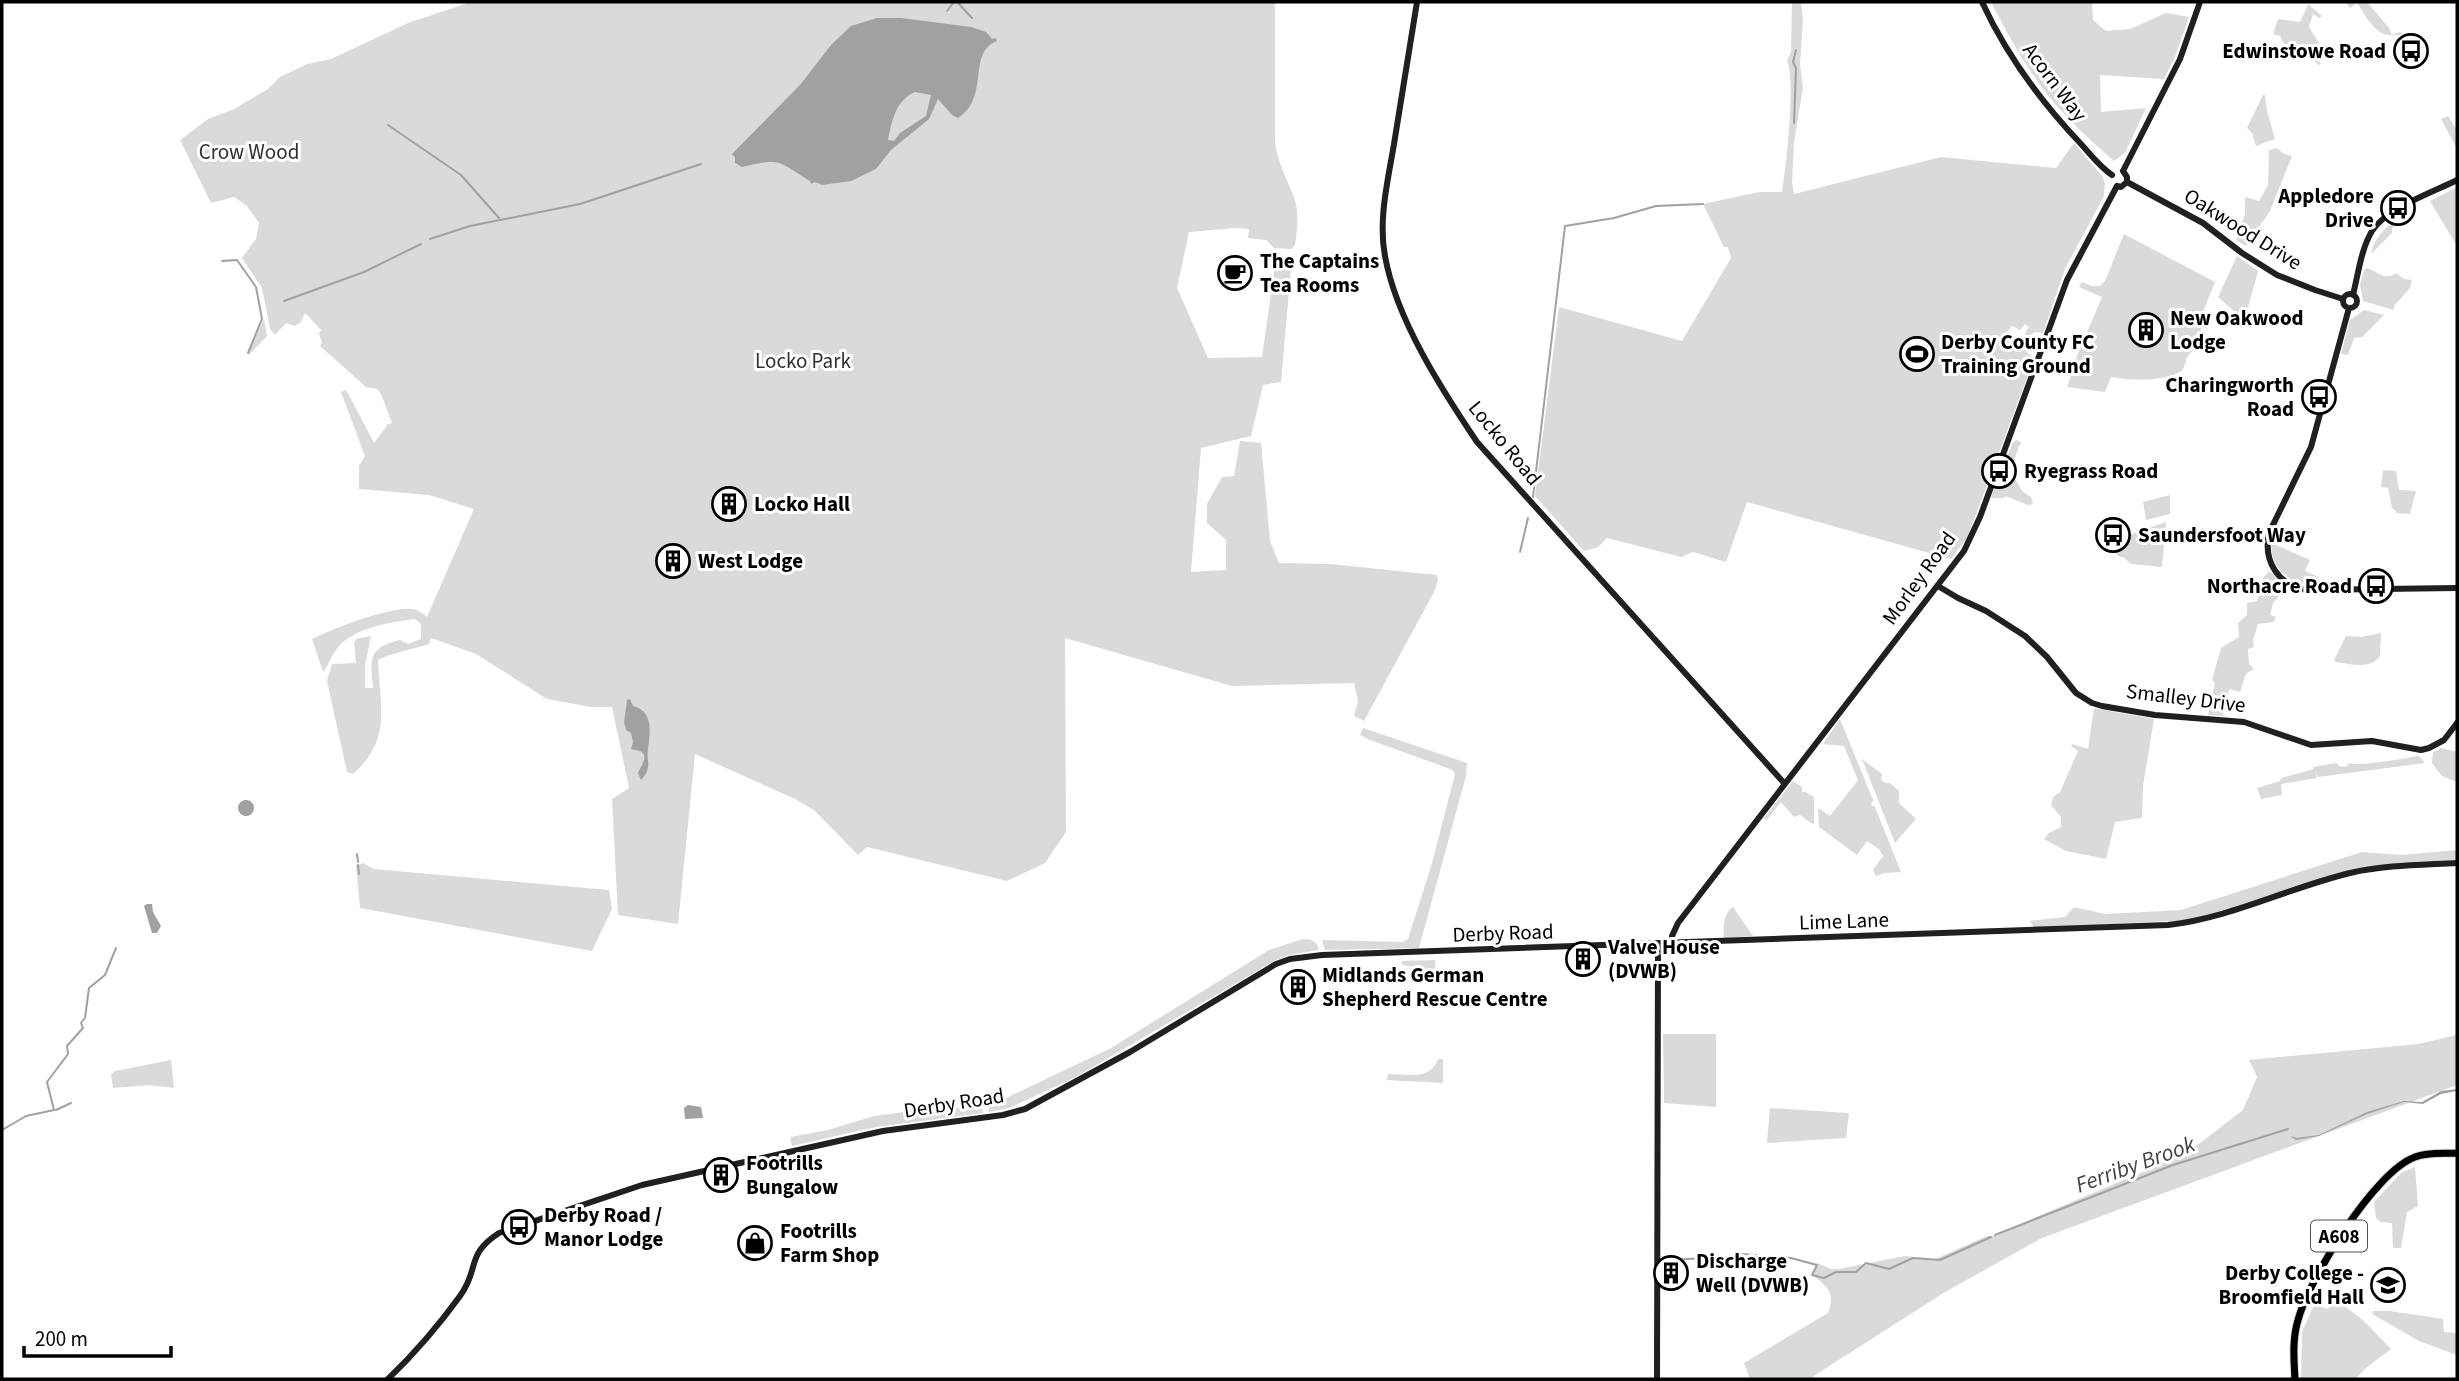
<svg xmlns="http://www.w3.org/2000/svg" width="2459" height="1381" font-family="'Source Sans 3',sans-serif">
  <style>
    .green { fill: #dadada }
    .water { fill: #a1a1a1; fill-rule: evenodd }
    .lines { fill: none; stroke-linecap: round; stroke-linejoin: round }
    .stream { stroke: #a1a1a1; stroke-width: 2 }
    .primary-casing { stroke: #dbdbdb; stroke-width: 9 }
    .secondary { stroke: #202020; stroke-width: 6 }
    .primary { stroke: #000; stroke-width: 7 }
    .labels { text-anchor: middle; stroke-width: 6; stroke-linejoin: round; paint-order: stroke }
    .shield { fill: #fff; stroke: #4c4c4c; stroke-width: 2 }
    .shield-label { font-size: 19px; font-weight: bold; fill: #000 }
    .poi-label { font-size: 21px; font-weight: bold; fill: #000; stroke: #fff; text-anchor: start }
    .street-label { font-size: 21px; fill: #000; stroke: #fff }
    .park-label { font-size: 21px; fill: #313131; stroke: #fff }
    .water-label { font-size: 23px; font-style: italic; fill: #424242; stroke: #fff }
  </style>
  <rect width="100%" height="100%" fill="#fff"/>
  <path class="green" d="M471,2h804v140c3,20 10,34 18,52 6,15 5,34 2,50l-3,5 -18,-1 -8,-8 -18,-2 1,-9 -14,-1 -46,4 -12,56 31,70 54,-1 14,-99 16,-1 -11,125 -18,3 -12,51 -50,12 -10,124 35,-2v-30l-19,-17v-19l15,-27 12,-1 6,-35 21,2 9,98 9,22 51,1 107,11 1,5 -4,12 -70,129 -10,-5 4,-15 -4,-18 -122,3 -167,-48 1,194 -21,31 -38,18 -140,-34 -9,8 -44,-45 -19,-11 -100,-45 -17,170 -60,-9 -6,-116 17,-11 -17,-81h-21l-44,-8 -71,-45 -45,-16 -2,6c-10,3 -46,12 -51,16 2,48 14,79 -25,114l-6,-2 -20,-91 5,-17 24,-1 -2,-20 2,-4 15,-3 -6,30v22h8c-3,-28 -5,-41 27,-48l8,4 13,-5v-15l-6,-5c-23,3 -57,8 -74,25 -9,8 -11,20 -18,28l-11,-33c20,-10 79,-33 100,-30 6,1 11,4 15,8l47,-108 -45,-14 -70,-6v-23l6,-10 -24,-64 5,-2 3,5 25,48 14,-19 4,-1 -11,-29 -4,-5 -11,-2 -46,-41 2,-3 -3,-10 2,-3 -16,-17 -4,9 -6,4 -9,-3 -11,12 -5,-6 -8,-41 -20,-30 14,-19 3,-16 -13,-18 -12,-8 -23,6 -31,-63 28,-21 26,-10 34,-20 12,-12 27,-13 24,-5 77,-36z
    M1792,2h9l2,18 -3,45 3,23 -9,54 -2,41 2,11 147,-37 115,11 18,-25 28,33 3,7 -1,13 -39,73 -22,64 -8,-1 -9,6 -1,-5 4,-6 -4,-3 -5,6 -8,-4 -5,6 27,27 -67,179 -16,21 -204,-57 -21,60 -33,-10 -12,5 -74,-19 -9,9 -14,4 -49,-55 24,-189 123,34 49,-83 -3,-11h-4l-21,-43 56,-12h23c4,-23 14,-113 5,-131l4,-9z
    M1991,2h101l1,18 13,11 24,-2 36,-16 23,4 -14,40 -11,22 -64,-4 1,37 45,-4 -21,45 -11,8c-22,-19 -44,-39 -63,-62 -23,-28 -43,-64 -60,-97z
    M2346,2h21l22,26 3,7 8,-3 3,2c-26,7 -33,-12 -46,-31l-7,5z
    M2308,4l14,12 -3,2 -6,-4 -4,13 10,16 -9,6 11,15 -3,1 -7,-9 -7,2 -14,-3 -10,-19 -7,-2 5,-15 22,3z
    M2263,95h2l2,16 8,28 -19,7 -4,-13 -5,-5z
    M2448,116l9,14v19l-16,-30z
    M2277,148l7,6 8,2 -22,55 -24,35 -10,-6 9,-26v-17l14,4 9,-16 1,-35z
    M2457,187v59l-27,-45z
    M2410,212l-2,5 -16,11v5l-21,21c4,-20 21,-33 39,-42z
    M2124,234l91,48 -12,30 1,9 -9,27 -8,9 -4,13c-18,12 -51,11 -72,7l-6,15 -38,-5 10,-31 25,-59 -23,-10 3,-5 10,4h8l5,-5z
    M2237,256l21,15 -11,40h-5l-5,3 -19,-17z
    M2367,268c12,4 17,13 29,5l8,6 8,1 -2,8 -16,18v4l-31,-9 -3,-17 4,-14z
    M2364,310l20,5 -22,22 -8,1 -6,17 -7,-1 9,-34z
    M264,319l3,17 -18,19 -1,-2z
    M2017,440l5,3 -3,3 -8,25 11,20 9,6 2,7 -5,1 -23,-9 -1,2h-13l22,-56z
    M2383,470l13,1 3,19 17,1 -6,23 -14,-1v-2l-4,-3 -4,-20 -7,-1z
    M2170,495v19l-24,6 -3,-18z
    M2166,522l-4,45 -31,-3 -7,-6 -6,-2 -8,-14z
    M2277,523l2,1 -3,21 34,15 -5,11 14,6 -4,9c-35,-3 -54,-30 -38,-63z
    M2269,571l18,16 -14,16 -3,12 6,2 -2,5 -16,2 -5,16 1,7 -6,2 1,15 5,5 -8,5 -6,18 -11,-3 -6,27 -15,-1 7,-32 -3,-3 9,-32 18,-11 -1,-14 9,-8v-12l10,-2 6,-23z
    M2381,633l-1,23c-10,14 -28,8 -44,6l-2,-2 12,-24 15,1z
    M2094,708l60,11 -11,67 -1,32 -27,4 -9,37 -40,-8 -22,-12 5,-6 12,-6v-10l-10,-12 2,-8 7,-5 18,-41 -7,-5 1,-2 16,5z
    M1840,719l33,81 -2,5 4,2 26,65 -16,1 -9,3 -3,-6 10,-14 -4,-7 -12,-8 -10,14 -38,-28 -1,-19 12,8 28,-36 -14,-34 -21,-2z
    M1363,728l104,35 -1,13 -47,172 -94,2 -3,-10 80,2 6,-3 24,-76 23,-89 -2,-4 -83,-30 -10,-5z
    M2441,748l16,4v30l-15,-6 -10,-13 1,-11z
    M2419,756l6,7 -107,14 -3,-5 2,6 -36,6 1,11 -21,4 -4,-11 23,-7 1,-3 33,-9 -1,-2 23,-4 5,4 6,-1 2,-3c9,4 57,-5 70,-7z
    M1862,759l20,15 -1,5 4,4h5l9,8v12l17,16 -21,24z
    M1793,781l9,6v5h4l8,5v26l-2,1 -12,-9 -6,2 -13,-15 -14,18 -3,-2z
    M2457,850v10l-118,14 -148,46 -157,8 -4,-7 35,-4 9,-10 31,7 76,-4 181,-58 40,3z
    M363,863l11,6 235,21 3,19 -20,42 -232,-43 -4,-42z
    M1733,907l20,29 -29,2c-1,-12 -1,-24 9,-31z
    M1303,939c8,0 15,3 16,11l-30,5 -15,6 -198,116 -67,31 -20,4v-6l122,-58 158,-98z
    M1435,960l1,24 -6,1c-4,-17 -12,-18 -28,-20v-4z
    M1663,1034h53v73l-52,-4z
    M2457,1035v50l-415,153 -97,54 -136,87h-59l-6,-16 84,-50c8,-22 -1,-25 -16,-39l5,-11 14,6h8l66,-13 30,3 52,-23h10l37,-18 153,-65 56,-43 14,-33 -8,-17 169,-16z
    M1438,1059h5v24l-56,-3 1,-6c20,0 42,7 50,-15z
    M171,1060l3,28 -25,-3 -36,3 -2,-13 4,-4z
    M936,1108h46l1,5 -107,14 -84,19 -2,-9 38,-7 46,-14z
    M1770,1108l79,5 -3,25 -79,5z
    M2415,1167l3,39 -11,6 -6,36h-8l-1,-25 -11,-1 -5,-4 -2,-16 27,-29z
    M2333,1297l31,24 27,28 -24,18 -12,12h-54l1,-47 12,-27 14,4z
    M2373,1311h17l53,8 1,13 13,1v22l-38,-14 -47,-27z"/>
  <path class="water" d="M877,18h24l70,9 15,5 6,7 4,-1 1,3c-31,12 -6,56 -39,77l-6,-3 -14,-16 -9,20 -38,31 -15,19 -25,12 -29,4 -7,-3 -4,2 -1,-3c-33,-21 -30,-23 -68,-14l-7,-4v-6l-3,-3 68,-69 31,-40 20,-19zM915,92l16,3 -5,21 -26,17 -6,8 -6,-1c4,-19 7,-39 27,-48z
    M630,699l3,7c21,5 17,27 15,43 -2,13 5,18 -7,31l-3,-7c2,-6 12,-17 2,-22 -3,-1 -6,-1 -9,-2l2,-7 -2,-9 -5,-3 -2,-8 3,-22z
    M238 808a8 8 0 1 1 16 0a8 8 0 1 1-16 0Z
    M147,904h5l1,8 8,14 -4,7h-5l-8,-27z
    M2457,1089v2l-16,3 -18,10 -19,-2 -37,12 -48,22 -23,4 -6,-4 7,2 22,-3 48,-23 37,-11 18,1 19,-11z
    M688,1105l13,2 2,11 -18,1 -1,-11z"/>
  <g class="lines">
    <path class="stream" d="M957,2l15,16
      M947,11l7,-9
      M1794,123l2,-55 -3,-6 3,-12
      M388,125l73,50 38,43
      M430,239l40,-13 110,-22 121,-40
      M222,261l15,-1 19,27 6,32 -14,34
      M284,301l80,-29 57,-28
      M1533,497l32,-271 49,-8 42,-12 47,-2
      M1520,552l8,-34
      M357,854l1,8
      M358,865l1,9
      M56,1110l15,-7
      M2,1130l24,-14 28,-6 -7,-28 21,-28 -1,-8 16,-18 -2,-5 4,-5 4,-30 16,-13 11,-27
      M1995,1235l178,-70 115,-36
      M1671,1260l68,-4 2,-2 50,4 26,7 -5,10 12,3 12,-6h20l10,-9 23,6 24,-11 27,2 51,-23"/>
    <g class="primary-casing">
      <path id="primary" d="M2295,1379c-1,-19 -3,-39 3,-59 11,-41 76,-148 117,-163 13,-5 29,-3 42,-4"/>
    </g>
    <path class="secondary" d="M1417,2c-8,47 -15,95 -23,142 -6,36 -16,76 -9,112 11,63 57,134 92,186l308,342
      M1982,2c24,52 60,101 99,142 10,11 19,23 31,31
      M2123,171l57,-112 20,-57
      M2127,182l76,41 39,30 35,22 38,15 28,9
      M2117,186l4,1 6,-5v-5l-4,-6
      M2343 301a7 7 0 1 1 14 0a7 7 0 1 1-14 0Z
      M2353,295c5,-20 8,-46 19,-64 14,-23 62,-39 85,-51
      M2349,308l-38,139 -42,86c-6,28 9,52 37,57l151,-2
      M1938,586l20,12 28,13 39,25 22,21 29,36 16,10 10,3 53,9 89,7 67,23 61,-4 49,9 8,-2 15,-8 13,-17
      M1673,944l-1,-8 6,-13 286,-372 16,-34 87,-237 50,-94
      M388,1379c26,-25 51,-54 72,-83 20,-27 5,-41 39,-63l143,-48 241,-54 120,-16 22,-6 105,-57 146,-88 14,-5 32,-4 846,-30c62,-7 120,-37 182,-52 35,-8 71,-8 107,-10
      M1657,1379l1,-435"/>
    <use href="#primary" class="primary"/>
  </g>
  <defs>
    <g id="bus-ring" transform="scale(1.75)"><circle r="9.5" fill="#fff" stroke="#000" stroke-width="1.5"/><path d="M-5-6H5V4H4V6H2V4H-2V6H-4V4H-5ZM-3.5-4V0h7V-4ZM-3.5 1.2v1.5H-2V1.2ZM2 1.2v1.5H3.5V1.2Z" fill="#000"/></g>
    <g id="cafe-ring" transform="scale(1.75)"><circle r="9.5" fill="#fff" stroke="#000" stroke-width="1.5"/><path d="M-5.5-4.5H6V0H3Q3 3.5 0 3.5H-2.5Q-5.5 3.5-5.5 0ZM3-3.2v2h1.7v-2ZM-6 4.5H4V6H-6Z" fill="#000"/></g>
    <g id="building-ring" transform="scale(1.75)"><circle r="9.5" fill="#fff" stroke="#000" stroke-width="1.5"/><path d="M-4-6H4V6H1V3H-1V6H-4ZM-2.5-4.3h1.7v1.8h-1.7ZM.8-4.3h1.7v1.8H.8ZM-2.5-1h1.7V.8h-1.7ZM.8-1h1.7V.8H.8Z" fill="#000"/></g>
    <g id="stadium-ring" transform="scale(1.75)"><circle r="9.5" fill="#fff" stroke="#000" stroke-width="1.5"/><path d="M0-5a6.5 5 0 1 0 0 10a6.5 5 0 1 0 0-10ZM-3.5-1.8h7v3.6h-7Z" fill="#000"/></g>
    <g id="shop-ring" transform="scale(1.75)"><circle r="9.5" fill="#fff" stroke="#000" stroke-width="1.5"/><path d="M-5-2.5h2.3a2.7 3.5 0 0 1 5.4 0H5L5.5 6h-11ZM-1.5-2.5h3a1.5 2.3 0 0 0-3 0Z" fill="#000"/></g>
    <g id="university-ring" transform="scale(1.75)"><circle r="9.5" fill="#fff" stroke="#000" stroke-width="1.5"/><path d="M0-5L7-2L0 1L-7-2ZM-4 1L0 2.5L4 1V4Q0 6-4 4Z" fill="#000"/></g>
  </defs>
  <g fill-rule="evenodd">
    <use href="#bus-ring" x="2411" y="51"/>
    <use href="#bus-ring" x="2398" y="208"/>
    <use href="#cafe-ring" x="1235" y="273"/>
    <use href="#building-ring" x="2146" y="330"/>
    <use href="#stadium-ring" x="1917" y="354"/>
    <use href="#bus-ring" x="2319" y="397"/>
    <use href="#bus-ring" x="1999" y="471"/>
    <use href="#building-ring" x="729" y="504"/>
    <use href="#bus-ring" x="2113" y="535"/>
    <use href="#building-ring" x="673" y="561"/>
    <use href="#bus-ring" x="2376" y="586"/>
    <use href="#building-ring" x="1583" y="959"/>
    <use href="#building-ring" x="1298" y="987"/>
    <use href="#building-ring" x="721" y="1175"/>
    <use href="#bus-ring" x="519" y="1227"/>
    <use href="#shop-ring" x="755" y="1243"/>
    <use href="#building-ring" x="1671" y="1273"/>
    <use href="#university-ring" x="2388" y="1285"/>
  </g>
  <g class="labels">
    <rect class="shield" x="2311" y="1220.5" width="56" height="31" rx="5"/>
    <g class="shield-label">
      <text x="2339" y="1243">A608</text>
    </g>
    <g class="poi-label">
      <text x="2386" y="58" text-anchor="end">Edwinstowe Road</text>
      <text x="2374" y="203" text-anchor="end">Appledore<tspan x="2374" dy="24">Drive</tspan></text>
      <text x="1260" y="268">The Captains<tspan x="1260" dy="24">Tea Rooms</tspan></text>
      <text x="2170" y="325">New Oakwood<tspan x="2170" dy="24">Lodge</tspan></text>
      <text x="1941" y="349">Derby County FC<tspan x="1941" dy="24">Training Ground</tspan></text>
      <text x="2294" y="392" text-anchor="end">Charingworth<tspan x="2294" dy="24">Road</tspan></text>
      <text x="2024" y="478">Ryegrass Road</text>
      <text x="754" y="511">Locko Hall</text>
      <text x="2138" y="542">Saundersfoot Way</text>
      <text x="698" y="568">West Lodge</text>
      <text x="2352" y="593" text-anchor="end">Northacre Road</text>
      <text x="1608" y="954">Valve House<tspan x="1608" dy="24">(DVWB)</tspan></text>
      <text x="1322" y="982">Midlands German<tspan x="1322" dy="24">Shepherd Rescue Centre</tspan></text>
      <text x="746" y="1170">Footrills<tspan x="746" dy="24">Bungalow</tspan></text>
      <text x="544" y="1222">Derby Road /<tspan x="544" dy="24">Manor Lodge</tspan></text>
      <text x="780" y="1238">Footrills<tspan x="780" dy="24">Farm Shop</tspan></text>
      <text x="1696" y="1268">Discharge<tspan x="1696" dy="24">Well (DVWB)</tspan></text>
      <text x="2364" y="1280" text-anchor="end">Derby College -<tspan x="2364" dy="24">Broomfield Hall</tspan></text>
    </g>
    <g class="street-label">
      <text transform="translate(2055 82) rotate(53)" y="7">Acorn Way</text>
      <text transform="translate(2243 229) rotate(32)" y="7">Oakwood Drive</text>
      <text transform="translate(1505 443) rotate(51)" y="7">Locko Road</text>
      <text transform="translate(1919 578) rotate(-54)" y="7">Morley Road</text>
      <text transform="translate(2186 698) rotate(7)" y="7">Smalley Drive</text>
      <text transform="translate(1844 921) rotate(-2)" y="7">Lime Lane</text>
      <text transform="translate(1503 933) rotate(-2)" y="7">Derby Road</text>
      <text transform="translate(954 1103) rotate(-9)" y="7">Derby Road</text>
    </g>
    <g class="park-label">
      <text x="249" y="159">Crow Wood</text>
      <text x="803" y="368">Locko Park</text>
    </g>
    <g class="water-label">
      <text transform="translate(2135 1164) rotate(-20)" y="8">Ferriby Brook</text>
    </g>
  </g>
  <rect width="2459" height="1381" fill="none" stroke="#000000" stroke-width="7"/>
  <path d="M24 1346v10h147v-10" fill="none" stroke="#000000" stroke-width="3.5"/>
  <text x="35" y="1346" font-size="21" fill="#000000" stroke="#ffffff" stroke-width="5" paint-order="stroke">200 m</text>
</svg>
